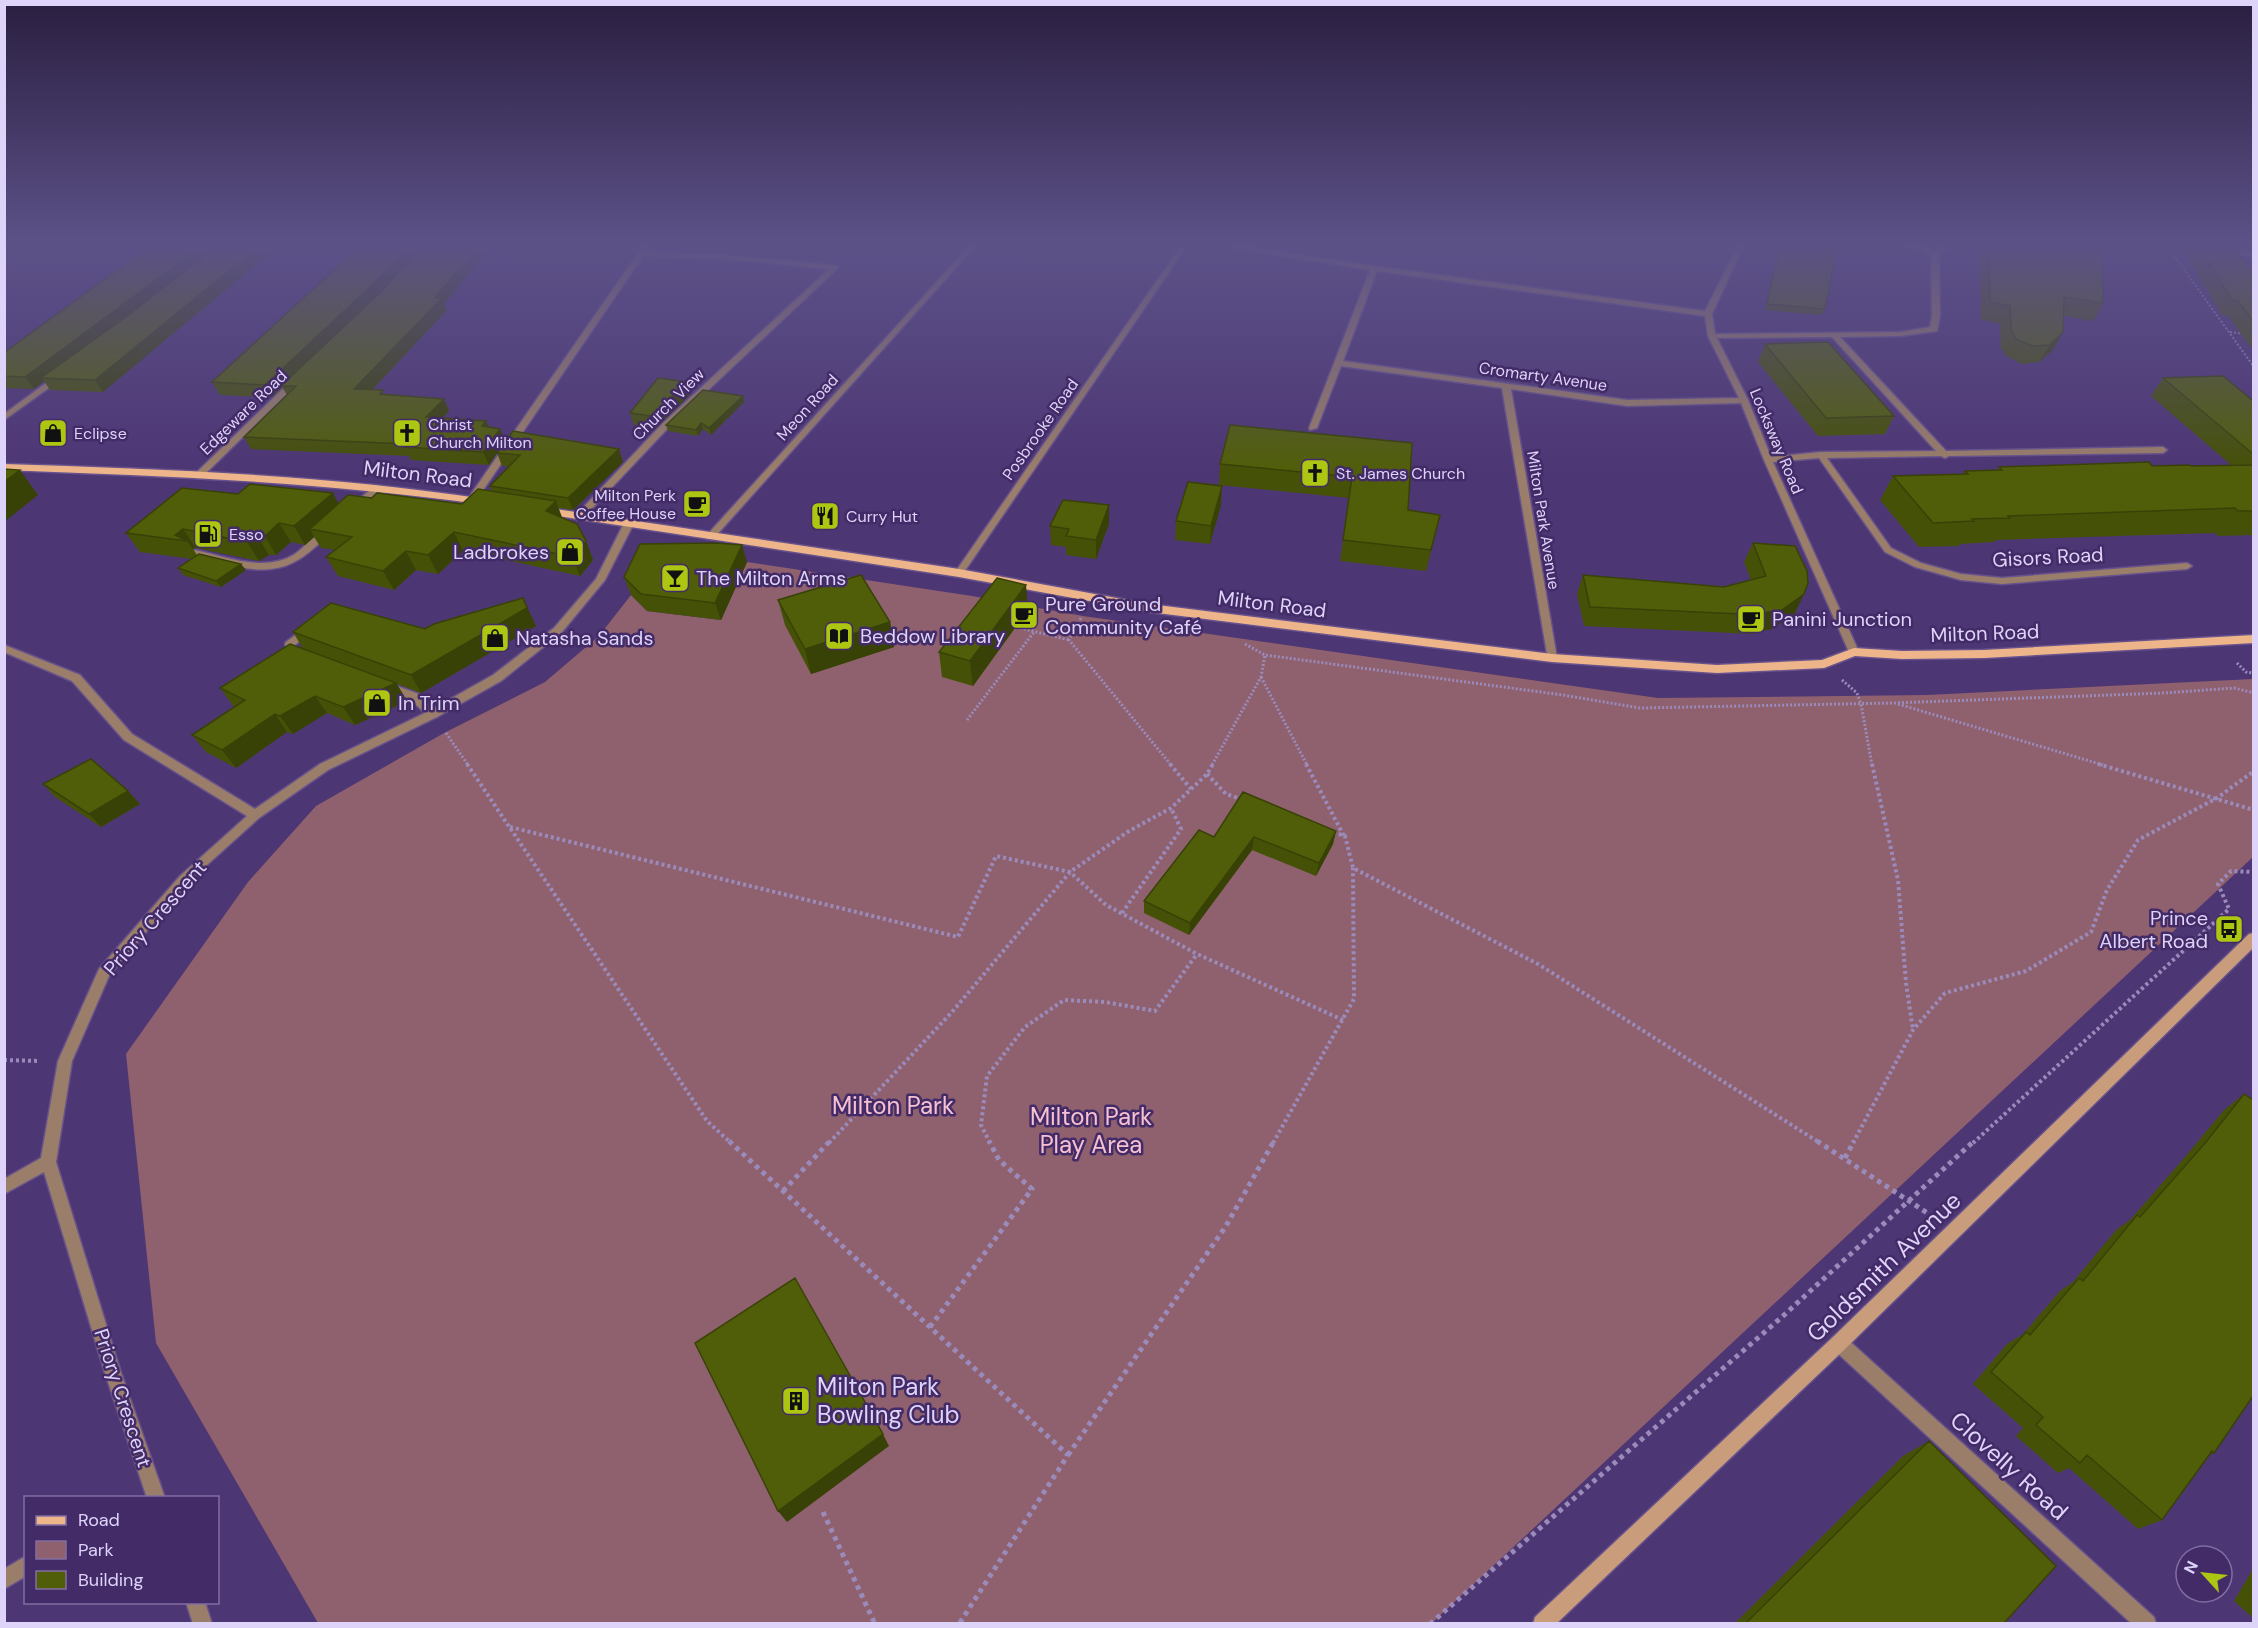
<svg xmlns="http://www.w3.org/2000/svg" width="2258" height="1628" font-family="'DM Sans',sans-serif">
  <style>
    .green { fill: #8f606e }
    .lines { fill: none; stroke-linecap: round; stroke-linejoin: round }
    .lane-casing { stroke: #67528c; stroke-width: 3 }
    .street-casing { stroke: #67528c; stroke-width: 3 }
    .secondary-casing { stroke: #67528c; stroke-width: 3 }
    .primary-casing { stroke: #67528c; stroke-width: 3 }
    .path-far3 { stroke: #9b8bbb; stroke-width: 2; stroke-dasharray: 2 2; stroke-linecap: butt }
    .path-far2 { stroke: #9b8bbb; stroke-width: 3; stroke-dasharray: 2 2; stroke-linecap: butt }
    .path-far1 { stroke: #9b8bbb; stroke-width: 4; stroke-dasharray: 3 3; stroke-linecap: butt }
    .path { stroke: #9b8bbb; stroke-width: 5; stroke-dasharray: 4.5 4.5; stroke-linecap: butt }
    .lane { fill: #9a7e69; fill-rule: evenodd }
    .street { fill: #9a7e69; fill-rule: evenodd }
    .secondary { fill: #c99d7c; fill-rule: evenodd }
    .primary { fill: #eeb58a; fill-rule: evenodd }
    .wall { fill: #465108 }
    .shaded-wall { fill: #394206 }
    .building { fill: #515e09; stroke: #394206; stroke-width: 1.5 }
    .labels { text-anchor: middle; stroke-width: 5; stroke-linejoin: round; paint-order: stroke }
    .far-street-label { font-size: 16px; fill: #ded3f8; stroke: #432b68 }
    .far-poi-label { font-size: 16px; fill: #ded3f8; stroke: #432b68; text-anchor: start }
    .street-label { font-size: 20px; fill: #ded3f8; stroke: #432b68 }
    .poi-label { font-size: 20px; fill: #ded3f8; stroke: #432b68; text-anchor: start }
    .near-park-label { font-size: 24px; fill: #f8c1d1; stroke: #432b68 }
    .near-street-label { font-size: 24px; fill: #ded3f8; stroke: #432b68 }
    .near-poi-label { font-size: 24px; fill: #ded3f8; stroke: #432b68; text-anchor: start }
  </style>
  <rect width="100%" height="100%" fill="#4d3674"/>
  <path class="green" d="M747,562l225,34 111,20 575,82 269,-3 326,-16v178l-821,766h-1114l-162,-280 -30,-289 122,-172 68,-76 128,-73 101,-51 54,-46 32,-41 16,16 74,9z"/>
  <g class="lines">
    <g class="lane-casing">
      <path id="lane" d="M1887,243l31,2 17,6 6,-4 1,-4h6l-1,6 -8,6 1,61 -3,15 -36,5 -4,-2 4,-2 29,-5 2,-11 -1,-61 -15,-6 -26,-4z
        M376,485l5,3 -2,2 -21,19h-6v-4z
        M328,528l3,1v4c-12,10 -23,22 -37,29 -31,17 -71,1 -102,-7l-2,-2 5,-3c32,7 70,23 100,4 11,-8 21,-21 33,-26z
        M309,625l4,1 1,2 -1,2 -18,15 2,5 6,5 -1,2 -4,1 -10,-4 -3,-10 1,-2z
        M388,683l31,11 18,17 2,3 -2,3h-8l-18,-17 -27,-10 -1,-3z"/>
    </g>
    <g class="street-casing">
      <path id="street" d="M645,243h6l-6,9 80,3 110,10 4,2 -169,159 -88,93h-6v-4l88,-93 165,-153 -104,-10 -82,-3 -168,246h-6l-2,-2z
        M972,243h6l-265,296h-6v-4z
        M1183,243h6l-227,332h-6v-4z
        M1211,243h14l149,23 331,45 34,-68h6l-33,71 3,20 189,-2 1,2 -4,2 -61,1 106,114 217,-4 4,3 -4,3 -214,3 -4,2 -4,-2 -114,2 64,90 30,15 40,11 41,4 185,-15 5,3 -5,3 -185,15 -41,-4 -46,-13 -30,-15 -66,-94 -46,4 86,190 -5,3 -5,-3 -85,-192 -23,-57 -114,3 -116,-17 46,269 -1,2h-8l-46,-272 -161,-22 -24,62 -7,2 -1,-2 61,-158 -156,-25zM1377,271l328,45 3,20 31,62 -112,2 -284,-39zM1832,337l104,114 -115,1 -50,5 -23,-57 -31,-62z
        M2224,250l30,3v4l-32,-4v-2z
        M57,375l7,2 -60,43v-6z
        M292,380l7,2 -96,94h-6v-4z
        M628,522l5,3 -28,55 -43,52 -61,49 -64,36 -109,53 -69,48 -71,64 -79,94 -37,85 -16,101 65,211 44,125h-18l-42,-125 -61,-201 -40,22v-15l37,-21 17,-97 41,-92 81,-93 67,-60 -123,-76 -52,-59 -68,-29v-7l76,30 52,59 123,75 65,-45 109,-53 64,-36 61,-47 42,-49 27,-54z
        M1839,1335l6,2 309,280 2,7h-24l-299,-275 -2,-6 2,-6z
        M26,1556v20l-22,13v-20z
        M186,1602h19l7,22h-19z"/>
    </g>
    <g class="secondary-casing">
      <path id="secondary" d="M2254,933v14l-409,402 -289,275h-23l2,-7 298,-280 416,-403z"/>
    </g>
    <g class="primary-casing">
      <path id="primary" d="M4,243h9l-9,6z
        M4,464c162,5 322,11 482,35l6,3 -6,3c-160,-23 -320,-29 -482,-35z
        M542,507l417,62 190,35 403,50 165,11 105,-5 32,-12 48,3 82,-1 270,-15v8l-270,15 -82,1 -47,-3 -31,12 -107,5 -165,-11 -403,-50 -190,-35 -421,-64 -2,-2z"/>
    </g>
    <path class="path-far3" d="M2165,243l89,124
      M2230,332l24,3"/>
    <path class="path-far2" d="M1081,618l-12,22 102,125
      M1016,627l53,13
      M1245,644l20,11
      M2237,663l9,9 8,1
      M1261,677l46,88
      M1842,680l15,13 4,11 11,61
      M1898,704l205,61
      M967,720l67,-88
      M446,733l22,32
      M1212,765l49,-88 4,-22 298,40 77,13 253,-5 271,-10 70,-5 20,5"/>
    <path class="path-far1" d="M467,764l240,357 24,22
      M1170,764l21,25
      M1306,764l38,72
      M1872,764l26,116 8,103 7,47
      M2098,764l156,46
      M1207,774l19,20 15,5
      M510,827l448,110 38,-81 74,16 36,33 91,49 146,66
      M1333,832l12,4 8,32 185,96 282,179
      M1122,913l59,-84 -10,-21
      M4,1060l36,1
      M829,1143l123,-131 118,-140 59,-41 42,-23 36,-34 6,-10
      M990,1143l-9,-18 6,-49 38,-49 39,-27 41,2 50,9 42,-57
      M1273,1143l81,-144 -1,-131
      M1853,1143l60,-113 32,-37 81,-22 65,-39 16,-42 31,-50 79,-42 37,-27
      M1973,1143l256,-234 -11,-25 13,-13 23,1"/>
    <path class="path" d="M729,1141l339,314 -109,169
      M1817,1141l115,75
      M1845,1158l9,-17
      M783,1191l47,-50
      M930,1327l102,-138 -33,-29 -10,-19
      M1068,1455l158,-229 48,-85
      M823,1512l52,112
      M1430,1624l353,-308 191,-175"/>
    <use href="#lane" class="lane"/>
    <use href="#street" class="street"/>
    <use href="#secondary" class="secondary"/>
    <use href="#primary" class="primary"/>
  </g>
  <path class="wall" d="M154,243l-51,149 -53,-2 -6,-9 -10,8 -30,-1v-35z
    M1779,243h59l-13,66 -3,6 -57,-5z
    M1979,243h123l1,60 -10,18 -29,-5 -1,16 -10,18 -14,12 -17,2 -16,-8 -5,-8 -1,-24 -19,-5z
    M2179,243h57l-1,2h-4l22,28v77l-25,-34 -6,-1z
    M444,304l3,6 -75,80 13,4 59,5 5,12 -6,7 46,9 16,14 -16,24 -78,-5 -2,-4 -158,-7 -7,-12 43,-42 -5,-8 -10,10 -52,-2 -8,-13z
    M1765,344l129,72 -9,18 -67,2 -60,-74z
    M2163,378l90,23v134l-35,1 -3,-3 -219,7 -2,2 -34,2 -1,2 -40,1 -39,-47 13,-24 71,-2 1,-3 33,-1 1,-3 153,-1h40l39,-1 -80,-69z
    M691,394l-36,35 -21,-4 -4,-12z
    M743,396l1,6 -33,33 -8,-6 -5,7 -30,-5 -2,-6z
    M1412,443l-4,67 32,5 -14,56 -86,-10 9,-63 -130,-13 1,-21z
    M497,453l126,9 -50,48 -15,-2 4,10 24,23 7,19 -13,16 -117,-25 -25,23 -22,-4 -22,20 -56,-14 -12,-19 9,-7 -14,-2 -7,-11 -9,8 -14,-3 -15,13h-7l-10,6 -63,-13 -3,1 4,6 49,15 -25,17 -38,-12 -5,-7 14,-9 -52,-7 -14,-19 112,-39 95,-1 5,11 34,-6 90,6 30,-13 -2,-5 19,-20h-7z
    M1221,505l-11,39 -35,-4 1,-19z
    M1109,524l-13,35 -30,-4v-8l-15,-2 -1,-19z
    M1753,543l42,70 -23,16 -17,3 -1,2 -170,-8 -7,-32 6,-19 141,12 27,-7 -7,-18z
    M747,562l-26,58 -74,-9 -16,-16 -7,-18z
    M778,600l112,22 4,25 -83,27 -26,-49z
    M1028,610l-55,76 -31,-9 -3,-25z
    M536,626l-115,67 -24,-9 10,17 -52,24 -28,-12 -34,21 -6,-2 -51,36 -30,-16 -14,-17 42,-28 -14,-19 83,-39 -10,-17z
    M43,784l85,7 12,13 -39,23 -46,-30z
    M1336,831l-3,13 -17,32 -64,-26 -63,85 -45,-22v-12l70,-64z
    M2244,1094l7,5 2,-2v299l-39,57 -5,2 -47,65 -24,9 -69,-61 -11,5 -42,-37 7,-8 -50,-44 34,-40 16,-10 37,-43 13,-9 44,-53 13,-9 55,-63 39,-47z
    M1929,1441l75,182h-269l168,-167z
    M2253,1569v49l-19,-17z"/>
  <path class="shaded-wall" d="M206,243h21l-178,135h-8l3,3 -10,8 -9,-12z
    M263,243h19l-179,149 -8,-12z
    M412,243h15l-47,50 -99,93 1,1 -10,10 -7,-12z
    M481,243h14l-51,61 3,6 -86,91 -7,-12 81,-91z
    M2063,332l-10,18 -14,12 11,-17z
    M687,382l4,12 -36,35 -4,-13z
    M743,396l1,6 -33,33 -2,-7z
    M444,399l5,12 -17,18 -6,-12z
    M486,421l6,12 -10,-7z
    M701,423l2,6 -5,7 -2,-6z
    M500,429l5,12 -16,24 -6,-13z
    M619,449l4,13 -50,48 -5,-12z
    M20,470l18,25 -34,27v-40z
    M1222,486l-1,19 -11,39 1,-18z
    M333,493l10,19 -33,17 4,8 -9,8 -11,-19z
    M556,501l7,19 -17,-9z
    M1109,505v19l-13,35v-19z
    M1440,515l-5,21 -9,35 5,-21z
    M279,523l12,19 -15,13 -11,-19z
    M183,529l13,19 -3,1 -6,-8 -12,-6z
    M454,532l9,19 -25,23 -10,-19z
    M257,536l12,19 -10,6 -12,-19z
    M586,541l7,19 -13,16 -8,-19z
    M742,545l5,17 -26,58 -6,-17z
    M406,551l10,19 -22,20 -11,-19z
    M241,564l5,6 -25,17 -5,-6z
    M1026,585l2,25 -55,76 -3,-25z
    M1804,594l-9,19 -23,16 -17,3 8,-19z
    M523,598l13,28 -115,67 -10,-18z
    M890,622l4,25 -83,27 -6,-25z
    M396,683l11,18 -52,24 -12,-18z
    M315,696l12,17 -34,21 -13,-18z
    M275,714l12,18 -51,36 -14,-18z
    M128,791l12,13 -39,23 -12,-13z
    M1336,831l-3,13 -17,32 3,-13z
    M1254,837l-2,13 -63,85 1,-12z
    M883,1434l6,12 -102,76 -9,-11z"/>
  <path class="building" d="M154,243h52l-181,134 -21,-1v-23z
    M221,243h42l-168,137 -54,-2 89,-64z
    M362,243h50l-37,39 -110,103 -53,-3 134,-123z
    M425,243h56l-46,55h7l-88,91 29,1 -3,4 64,5 -18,18 60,4 -4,5 18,3 -17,23 -79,-5 3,-3 -163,-7 52,-51h-15l103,-97z
    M1780,243h58l-13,66 -58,-5z
    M1988,243h114l1,60 -39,-6 -1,35 -13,13 -18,1 -16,-7 -5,-9 -1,-24 -20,-4z
    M2197,243h32l24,30v48l-15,-20 -6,-1z
    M1828,342l66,74 -68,2 -61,-74z
    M2223,376l30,25v53l-90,-76z
    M658,378l29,4 -36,34 -21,-3z
    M703,390l40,6 -34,32 -8,-5 -5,7 -30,-5z
    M1230,425l182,18 -4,67 32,5 -9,35 -88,-10 9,-63 -132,-13z
    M513,431l106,18 -51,49 -78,-12 30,-31 -23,-2z
    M2149,462l3,4 37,-1 3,1 61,-1v46h-15l-3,-3 -227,8 2,2 -38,1 2,2 -41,2 -40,-47 75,-2 -3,-3 37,-1 -3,-3z
    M4,469l16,1 -16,12z
    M1188,482l34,4 -11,40 -35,-5z
    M250,484l83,9 -39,33 -15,-3 -14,13h-8l-10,6 -64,-13 -8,6 12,6 -61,-8 56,-45 56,6z
    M478,489l78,12 -10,10 31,13 9,17 -14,16 -118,-25 -26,23 -22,-4 -23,20 -57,-14 26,-20 -42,-8 38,-34 24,3 5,-5 85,11z
    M1063,500l46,5 -13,35 -30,-4 3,-7 -19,-3z
    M715,543l27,2 -27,58 -74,-9 -17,-17 16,-33z
    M1753,543l42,3 12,25 1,12 -4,11 -22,16 -19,3v2l-173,-8 -7,-32 141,12 42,-11z
    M199,554l42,10 -25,17 -38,-13z
    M861,575l29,47 -85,27 -27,-49z
    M997,578l29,7 -56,76 -31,-9z
    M523,598l4,10 -116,67 -118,-43 38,-29 94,26 9,-5z
    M290,644l106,39 -53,24 -28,-11 -35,20 -5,-2 -53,36 -30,-15 53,-35 -25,-12z
    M91,759l37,32 -39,23 -46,-30z
    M1243,792l93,39 -17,32 -65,-26 -64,86 -46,-22 55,-71 15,7z
    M2244,1094l9,6v296l-39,57 -2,-2 -50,69 -75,-65 -7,8 -44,-38 7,-8 -52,-45 35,-40 4,3 49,-57 4,3 54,-66 3,2 66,-75z
    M795,1278l88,156 -105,77 -83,-168z
    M1929,1441l127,125 -52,57h-258z"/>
  <linearGradient id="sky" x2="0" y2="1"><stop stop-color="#2a1e40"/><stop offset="0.52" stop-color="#5c5288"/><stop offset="1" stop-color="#5c5288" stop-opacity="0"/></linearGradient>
  <rect width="2258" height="470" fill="url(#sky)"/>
  <defs>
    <g id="shop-square" transform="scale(1.5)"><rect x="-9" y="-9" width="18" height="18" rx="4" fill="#acc611" stroke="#432b68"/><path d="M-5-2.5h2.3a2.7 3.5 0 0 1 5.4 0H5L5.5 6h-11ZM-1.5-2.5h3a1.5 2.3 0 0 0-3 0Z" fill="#111"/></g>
    <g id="church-square" transform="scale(1.5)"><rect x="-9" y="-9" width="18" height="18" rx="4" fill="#acc611" stroke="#432b68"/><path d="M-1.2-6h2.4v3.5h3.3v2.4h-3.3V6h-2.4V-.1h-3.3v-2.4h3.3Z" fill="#111"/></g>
    <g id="cafe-square" transform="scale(1.5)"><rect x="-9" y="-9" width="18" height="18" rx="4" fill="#acc611" stroke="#432b68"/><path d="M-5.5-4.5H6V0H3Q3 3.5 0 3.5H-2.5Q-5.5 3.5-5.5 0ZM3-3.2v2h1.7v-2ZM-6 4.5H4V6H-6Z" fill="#111"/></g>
    <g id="restaurant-square" transform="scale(1.5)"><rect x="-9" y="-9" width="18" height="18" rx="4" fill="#acc611" stroke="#432b68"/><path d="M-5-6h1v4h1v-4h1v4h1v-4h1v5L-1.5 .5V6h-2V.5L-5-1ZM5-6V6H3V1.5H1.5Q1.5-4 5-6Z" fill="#111"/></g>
    <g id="fuel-square" transform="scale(1.5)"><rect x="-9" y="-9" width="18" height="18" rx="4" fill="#acc611" stroke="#432b68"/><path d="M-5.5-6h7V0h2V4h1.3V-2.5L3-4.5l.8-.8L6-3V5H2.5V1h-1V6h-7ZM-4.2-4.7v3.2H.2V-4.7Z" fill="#111"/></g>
    <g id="bar-square" transform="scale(1.5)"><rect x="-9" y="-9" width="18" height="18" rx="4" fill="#acc611" stroke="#432b68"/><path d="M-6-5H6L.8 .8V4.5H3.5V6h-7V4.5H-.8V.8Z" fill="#111"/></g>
    <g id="library-square" transform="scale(1.5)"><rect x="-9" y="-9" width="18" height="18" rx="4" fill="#acc611" stroke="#432b68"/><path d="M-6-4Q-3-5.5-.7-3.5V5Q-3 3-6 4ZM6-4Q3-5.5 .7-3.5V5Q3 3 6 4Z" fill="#111"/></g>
    <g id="bus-square" transform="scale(1.5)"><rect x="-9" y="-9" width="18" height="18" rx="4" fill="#acc611" stroke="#432b68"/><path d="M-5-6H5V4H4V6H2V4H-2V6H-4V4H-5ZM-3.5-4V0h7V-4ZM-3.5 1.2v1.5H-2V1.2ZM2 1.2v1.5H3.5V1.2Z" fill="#111"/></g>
    <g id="building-square" transform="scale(1.5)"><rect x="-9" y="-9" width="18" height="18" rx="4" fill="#acc611" stroke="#432b68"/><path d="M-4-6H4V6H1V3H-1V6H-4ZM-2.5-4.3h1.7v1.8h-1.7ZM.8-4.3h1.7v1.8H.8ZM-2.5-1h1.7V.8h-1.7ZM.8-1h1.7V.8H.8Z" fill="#111"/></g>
  </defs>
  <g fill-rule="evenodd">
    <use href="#shop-square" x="53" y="433"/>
    <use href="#church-square" x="407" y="433"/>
    <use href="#church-square" x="1315" y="473"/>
    <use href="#cafe-square" x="697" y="504"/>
    <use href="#restaurant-square" x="825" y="516"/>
    <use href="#fuel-square" x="208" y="534"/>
    <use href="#shop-square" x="570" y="552"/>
    <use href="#bar-square" x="675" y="578"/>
    <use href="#cafe-square" x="1024" y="615"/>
    <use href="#cafe-square" x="1751" y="619"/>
    <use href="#library-square" x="839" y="636"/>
    <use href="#shop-square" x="495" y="638"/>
    <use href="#shop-square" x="377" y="703"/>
    <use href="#bus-square" x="2229" y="929"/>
    <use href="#building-square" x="796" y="1401"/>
  </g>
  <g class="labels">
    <g class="far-street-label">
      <text transform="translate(1543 376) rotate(8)" y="6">Cromarty Avenue</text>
      <text transform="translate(668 404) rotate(-45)" y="6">Church View</text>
      <text transform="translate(807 407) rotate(-48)" y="6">Meon Road</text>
      <text transform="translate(243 412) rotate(-44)" y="6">Edgeware Road</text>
      <text transform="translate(1040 429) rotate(-55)" y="6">Posbrooke Road</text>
      <text transform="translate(1777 441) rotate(67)" y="6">Locksway Road</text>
      <text transform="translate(1544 520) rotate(81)" y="6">Milton Park Avenue</text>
    </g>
    <g class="far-poi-label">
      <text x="428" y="430">Christ<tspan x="428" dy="18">Church Milton</tspan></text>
      <text x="74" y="439">Eclipse</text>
      <text x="1336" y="479">St. James Church</text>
      <text x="676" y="501" text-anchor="end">Milton Perk<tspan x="676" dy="18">Coffee House</tspan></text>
      <text x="846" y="522">Curry Hut</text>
      <text x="229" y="540">Esso</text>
    </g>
    <g class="street-label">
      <text transform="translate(418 474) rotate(7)" y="7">Milton Road</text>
      <text transform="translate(2048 557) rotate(-3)" y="7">Gisors Road</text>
      <text transform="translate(1272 604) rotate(7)" y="7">Milton Road</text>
      <text transform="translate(1985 633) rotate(-2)" y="7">Milton Road</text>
      <text transform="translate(155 918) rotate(-49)" y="7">Priory Crescent</text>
      <text transform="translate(123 1398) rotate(72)" y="7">Priory Crescent</text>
    </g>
    <g class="poi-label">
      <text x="549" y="559" text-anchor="end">Ladbrokes</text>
      <text x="696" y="585">The Milton Arms</text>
      <text x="1045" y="611">Pure Ground<tspan x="1045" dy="23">Community Café</tspan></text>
      <text x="1772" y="626">Panini Junction</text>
      <text x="860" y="643">Beddow Library</text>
      <text x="516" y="645">Natasha Sands</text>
      <text x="398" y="710">In Trim</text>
      <text x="2208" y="925" text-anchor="end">Prince<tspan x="2208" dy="23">Albert Road</tspan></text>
    </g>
    <g class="near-park-label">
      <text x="893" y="1114">Milton Park</text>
      <text x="1091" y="1125">Milton Park<tspan x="1091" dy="28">Play Area</tspan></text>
    </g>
    <g class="near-street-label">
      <text transform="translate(1884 1267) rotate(-44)" y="8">Goldsmith Avenue</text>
      <text transform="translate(2009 1466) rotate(42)" y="8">Clovelly Road</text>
    </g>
    <g class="near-poi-label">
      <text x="817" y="1395">Milton Park<tspan x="817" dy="28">Bowling Club</tspan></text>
    </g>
  </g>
  <rect width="2258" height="1628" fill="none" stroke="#ded3f8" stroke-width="12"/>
  <rect x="24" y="1496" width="195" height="108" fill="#432b68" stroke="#816ea2" stroke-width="1.5"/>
  <rect x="36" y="1516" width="30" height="9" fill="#eeb58a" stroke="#816ea2" stroke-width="1.5"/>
  <text x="78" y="1526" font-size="18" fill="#ded3f8">Road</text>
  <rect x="36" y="1541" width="30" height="18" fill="#8f606e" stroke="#816ea2" stroke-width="1.5"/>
  <text x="78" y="1556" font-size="18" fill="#ded3f8">Park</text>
  <rect x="36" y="1571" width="30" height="18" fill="#515e09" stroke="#816ea2" stroke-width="1.5"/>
  <text x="78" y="1586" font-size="18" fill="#ded3f8">Building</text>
  <g transform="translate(2204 1574) rotate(297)"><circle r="28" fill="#432b68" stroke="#816ea2" stroke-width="1.5"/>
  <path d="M0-4.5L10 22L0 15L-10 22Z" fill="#acc611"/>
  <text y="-9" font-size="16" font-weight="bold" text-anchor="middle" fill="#ded3f8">N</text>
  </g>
</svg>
